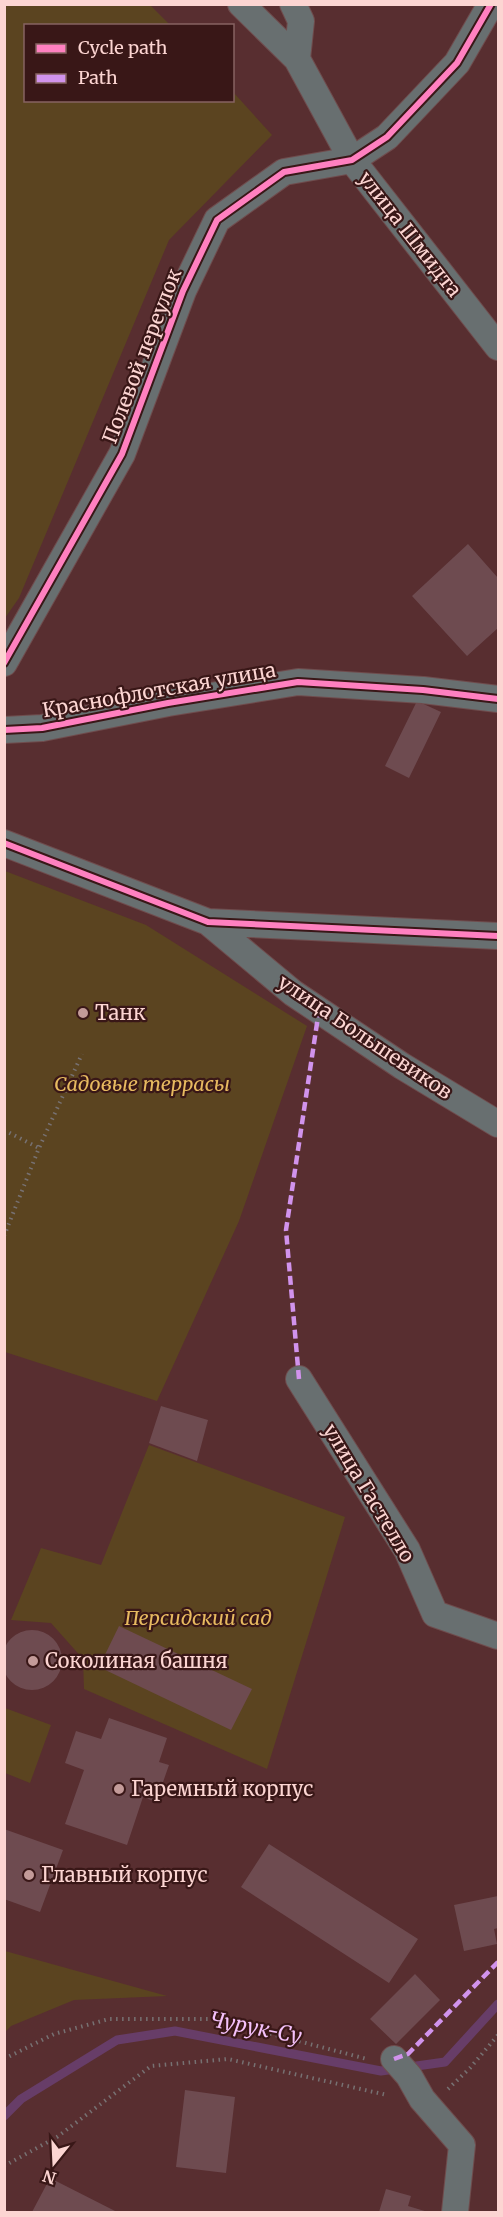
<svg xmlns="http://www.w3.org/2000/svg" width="503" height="2217" font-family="Merriweather,serif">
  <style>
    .green { fill: #5b4420 }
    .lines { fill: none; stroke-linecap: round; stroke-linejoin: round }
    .stream { stroke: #673d68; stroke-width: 9 }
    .building { fill: #6e4b50 }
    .minor-casing { stroke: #6f4c4d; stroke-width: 28 }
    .path { stroke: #777172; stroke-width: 4; stroke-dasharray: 1.5 4.5; stroke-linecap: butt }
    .minor { stroke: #686f70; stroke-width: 26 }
    .quiet { stroke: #d193ec; stroke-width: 4.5; stroke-dasharray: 9 4.5; stroke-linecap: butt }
    .cycleway-casing { stroke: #391717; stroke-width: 10 }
    .cycleway { stroke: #ff80c0; stroke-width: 6 }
    .poi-dot { fill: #c39b99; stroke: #391717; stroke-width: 2 }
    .labels { text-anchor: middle; stroke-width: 4.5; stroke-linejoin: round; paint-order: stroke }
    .street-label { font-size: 20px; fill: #fcd5d2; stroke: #391717 }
    .poi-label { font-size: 20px; fill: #fcd5d2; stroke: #391717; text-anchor: start }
    .park-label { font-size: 20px; font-style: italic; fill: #e7ba60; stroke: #391717 }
    .water-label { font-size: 21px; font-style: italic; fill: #f4c1fa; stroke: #391717 }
  </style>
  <rect width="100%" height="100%" fill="#582e30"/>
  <path class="green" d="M5,4l145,1 20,20 -144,1v74h206l1,-8 39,43 -103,105 -150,358 -14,20z
    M5,871l141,54 161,101 -68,195 -82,180 -152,-49z
    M149,1445l196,72 -78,252 -183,-80 -1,-30 -32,-36 -40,-3 30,-72 60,17z
    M5,1708l46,17 -21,58 -25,-10z
    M5,1951l162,45 -93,4 -63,26 -6,6z"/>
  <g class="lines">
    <path class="stream" d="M4,2116l17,-17 96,-59 58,-9 206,40 64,-9 53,-58"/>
  </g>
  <path class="building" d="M468,544l30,34v50l-31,28 -55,-60z
    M417,701l24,11 -32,66 -24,-12z
    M161,1406l47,14 -11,41 -48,-18z
    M119,1626l133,63 -21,41 -132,-63z
    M2 1660a30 30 0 1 1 60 0a30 30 0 1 1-60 0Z
    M109,1718l58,20 -8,24 10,3 -13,37 -13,-5 -16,48 -62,-21 19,-54 -19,-7 11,-32 25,8z
    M4,1829l59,21 -23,62 -36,-13z
    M269,1844l149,95 -29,44 -148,-96z
    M498,1896v32l-4,1 3,15 -33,7 -10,-46z
    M415,1974l25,26 -44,44 -26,-25z
    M185,2090l50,7 -9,76 -50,-6z
    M50,2178l67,34h-85z
    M386,2189l25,7 -3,10 20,6h-49z"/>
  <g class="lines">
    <g class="minor-casing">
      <path id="minor" d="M241,4l56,55 55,101 146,187
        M293,4l8,17 -4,38
        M4,663l118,-209 61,-163 34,-71 67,-48 68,-12 35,-23 70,-74 34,-59
        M4,730l38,-2 126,-25 130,-21 125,8 75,9
        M4,843l204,79 290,14
        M208,922l85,71 109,73 96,58
        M299,1379l108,171 28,64 63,22
        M394,2059l15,17 13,23 40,46 -7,67"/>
    </g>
    <path class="path" d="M4,1130l35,18
      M4,1236l35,-88 43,-94
      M4,2059l50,-25 55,-15h105l153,40
      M448,2089l22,-21 28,-33
      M4,2166l53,-29 94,-71 77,-7 159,36
      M4,2211l1,1"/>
    <use href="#minor" class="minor"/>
    <path class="quiet" d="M299,1379l-13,-149 33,-220
      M394,2059l14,-5 90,-92"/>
    <g class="cycleway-casing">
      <path id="cycleway" d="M4,663l118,-209 61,-163 34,-71 67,-48 68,-12 35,-23 70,-74 34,-59
        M4,730l38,-2 126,-25 130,-21 125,8 75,9
        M4,843l204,79 290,14"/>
    </g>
    <use href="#cycleway" class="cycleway"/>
  </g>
  <g class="poi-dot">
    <circle cx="83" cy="1013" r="6"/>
    <circle cx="33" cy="1661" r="6"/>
    <circle cx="119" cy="1789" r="6"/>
    <circle cx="29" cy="1875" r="6"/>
  </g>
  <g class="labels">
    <g class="street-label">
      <text transform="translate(410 234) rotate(52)" y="7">улица Шмидта</text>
      <text transform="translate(142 356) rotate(-69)" y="7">Полевой переулок</text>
      <text transform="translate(159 690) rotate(-10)" y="7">Краснофлотская улица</text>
      <text transform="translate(365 1037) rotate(34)" y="7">улица Большевиков</text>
      <text transform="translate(369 1493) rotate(59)" y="7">улица Гастелло</text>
    </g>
    <g class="poi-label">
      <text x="95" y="1020">Танк</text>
      <text x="45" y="1668">Соколиная башня</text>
      <text x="131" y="1796">Гаремный корпус</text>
      <text x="41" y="1882">Главный корпус</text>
    </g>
    <g class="park-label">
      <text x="142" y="1091">Садовые террасы</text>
      <text x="198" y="1625">Персидский сад</text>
    </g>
    <g class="water-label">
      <text transform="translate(256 2028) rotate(11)" y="7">Чурук-Су</text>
    </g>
  </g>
  <rect width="503" height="2217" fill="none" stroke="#fcd5d2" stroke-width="12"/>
  <rect x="24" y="24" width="210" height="78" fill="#391717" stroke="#876362" stroke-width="1.5"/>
  <rect x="36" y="44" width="30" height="9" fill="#ff80c0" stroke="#876362" stroke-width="1.5"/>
  <text x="78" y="54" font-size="18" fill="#fcd5d2">Cycle path</text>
  <rect x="36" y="74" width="30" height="9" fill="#d193ec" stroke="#876362" stroke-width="1.5"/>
  <text x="78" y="84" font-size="18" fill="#fcd5d2">Path</text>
  <g transform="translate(54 2163) rotate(198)" stroke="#391717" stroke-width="4.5" paint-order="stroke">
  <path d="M0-4.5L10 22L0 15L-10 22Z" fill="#fcd5d2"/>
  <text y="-9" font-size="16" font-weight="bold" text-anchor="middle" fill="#fcd5d2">N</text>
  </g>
</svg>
